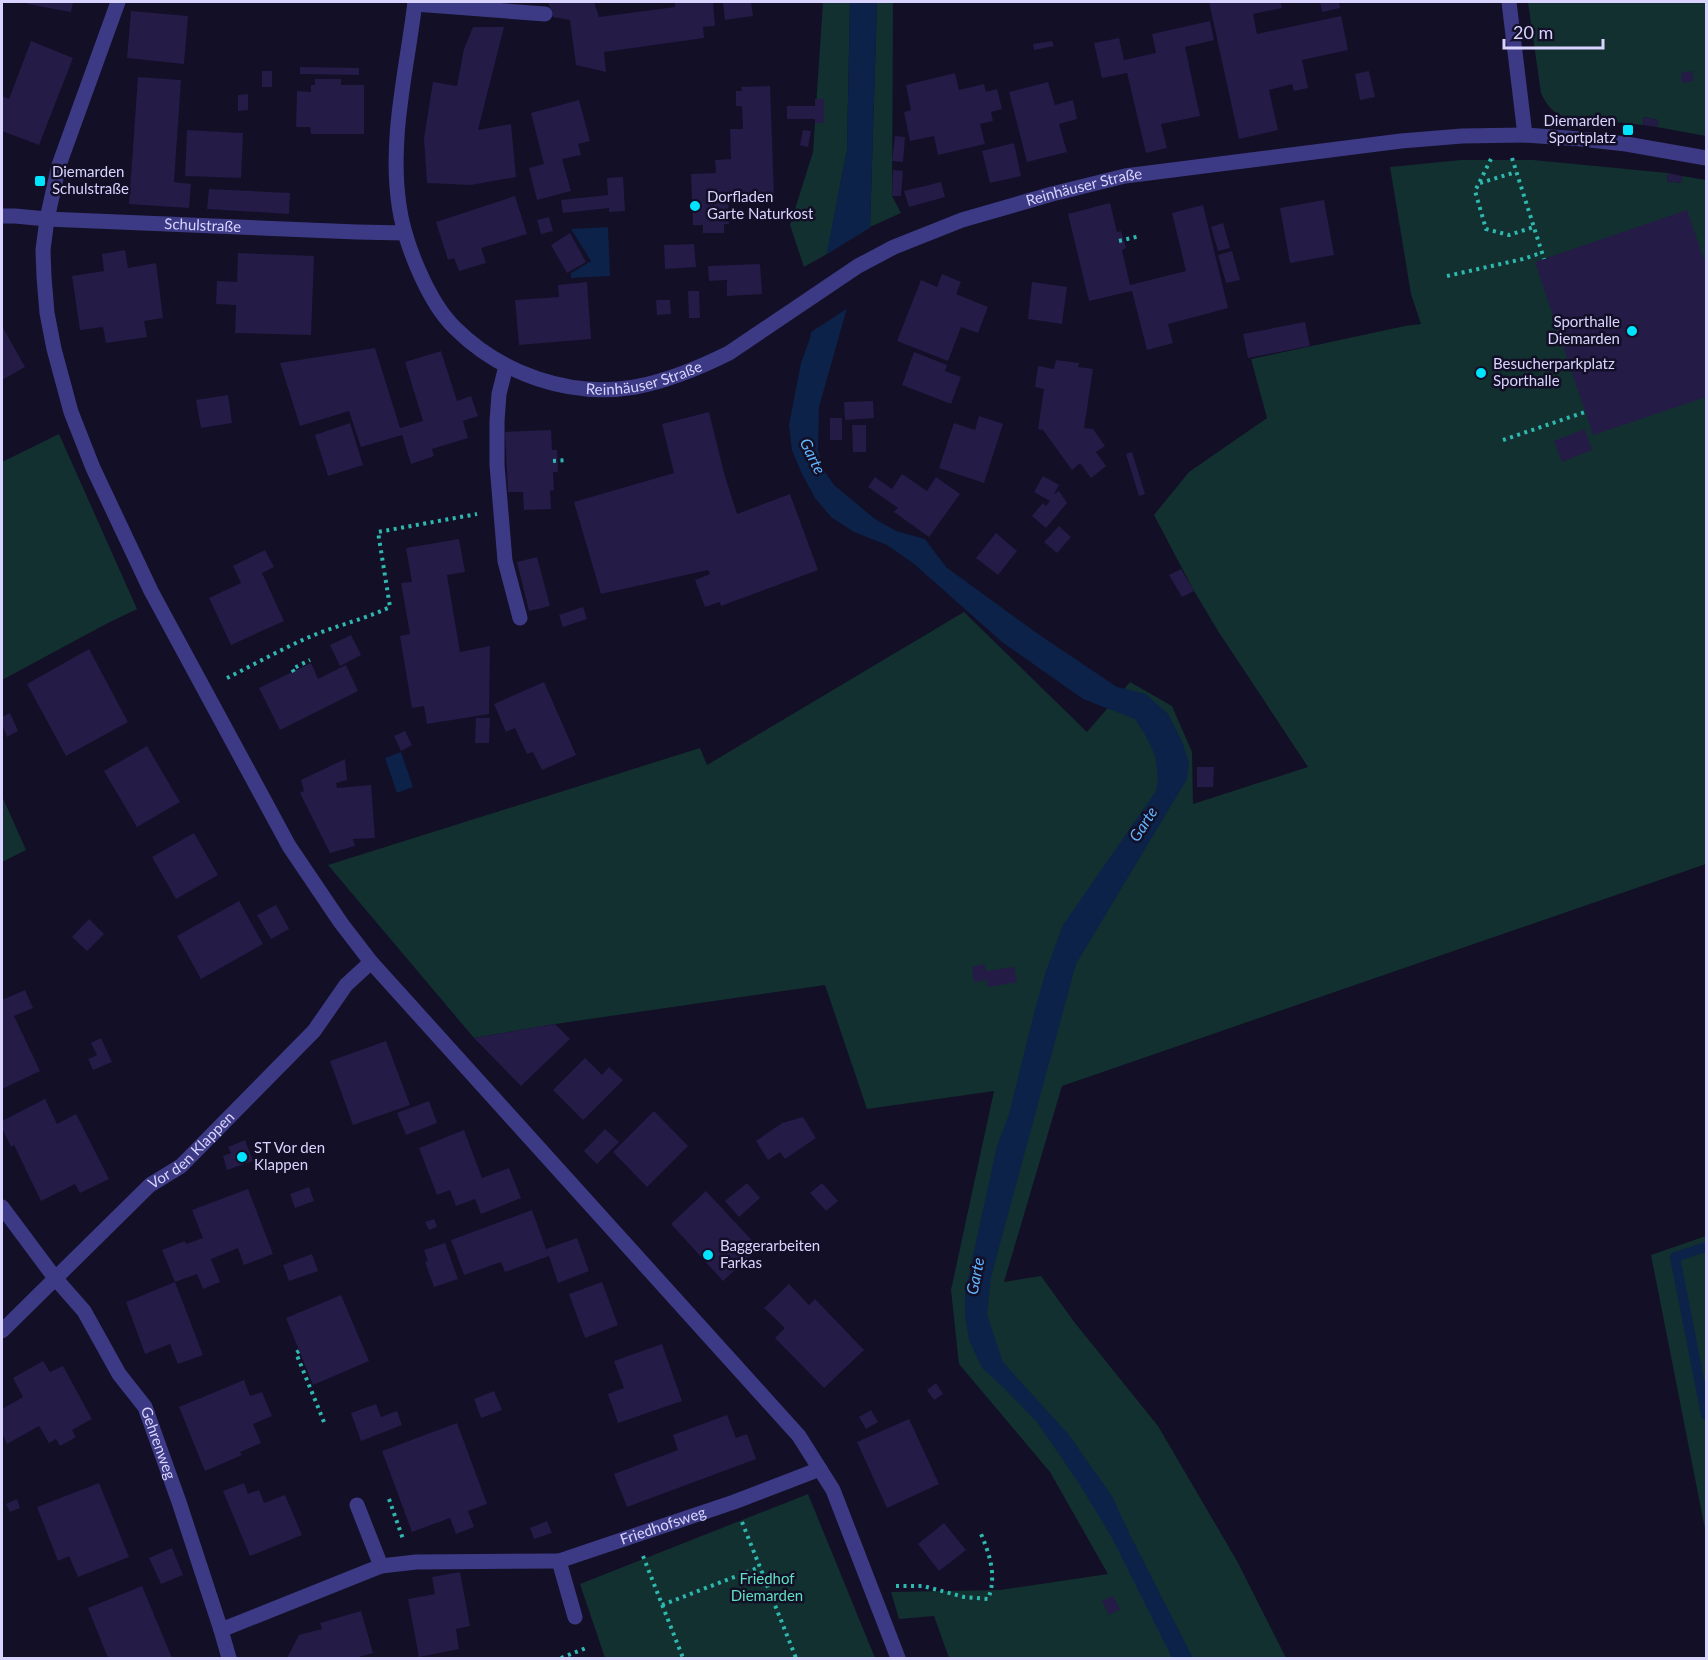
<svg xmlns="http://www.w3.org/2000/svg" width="1708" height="1660" font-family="Lato,sans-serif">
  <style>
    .green { fill: #12302f }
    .water { fill: #0c2248 }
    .pier { fill: #130f26 }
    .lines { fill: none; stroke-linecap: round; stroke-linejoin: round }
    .stream { stroke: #0c2248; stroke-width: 10 }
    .building { fill: #241b47 }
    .path { stroke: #2fb8b0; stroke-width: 4; stroke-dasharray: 3 4.5; stroke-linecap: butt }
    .service { stroke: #3d3a85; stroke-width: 15 }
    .minor { stroke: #3d3a85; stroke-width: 15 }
    .tertiary { stroke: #3d3a85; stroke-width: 15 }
    .poi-dot { fill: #00e5ff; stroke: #130f26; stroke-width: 2 }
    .labels { text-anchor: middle; stroke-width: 5; stroke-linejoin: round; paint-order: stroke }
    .poi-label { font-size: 15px; fill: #d9d4ff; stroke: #130f26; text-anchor: start }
    .street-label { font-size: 15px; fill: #d9d4ff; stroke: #130f26 }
    .park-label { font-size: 15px; fill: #5fe0c0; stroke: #130f26 }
    .water-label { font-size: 16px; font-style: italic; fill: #62b6ff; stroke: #130f26 }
  </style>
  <rect width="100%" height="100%" fill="#130f26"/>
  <path class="green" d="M823,2h27l-3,148 -20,104 -23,13 -14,-42 23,-73z
    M877,2h16l-1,194 9,17 -31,14z
    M1528,2h178v134l-49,-9 1,-7 -14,-3 -1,8 -81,-9c-11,-5 -16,-12 -21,-23z
    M1461,160h72l135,13 -1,8 14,2 1,-7 24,4v684l-644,222 -58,196 37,-6 34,47 83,103 79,135 49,97h-337l-15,-42 -35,3 -8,-27 109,-2 108,-16 -58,-102 -91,-108 -8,-74 43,-199 -127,18 -42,-124 -270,39 -81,14 -146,-173 372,-117 7,17 257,-153 123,120 43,-50 42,24 20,46 1,52 115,-37 -90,-136 -24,-40 -40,-76 35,-43 78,-54 -16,-59 154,-33 16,-2 -10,-30 -21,-127z
    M59,434l78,175 -31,15 -104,56v-218z
    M2,796l24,54 -24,12z
    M1706,1236v298l-55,-279z
    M808,1494l67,164h-270l-25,-74z"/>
  <path class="water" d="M850,2h27l-7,225 -51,180 -1,43 5,19 11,16 41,34 21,12 29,8 21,28 92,67 79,53 29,7 22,20 14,27 7,21 -2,17 -111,185 -85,313 -4,37 16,48 66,73 43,61 18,39 63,123h-21l-60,-120 -32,-53 -43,-63 -34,-35 -21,-19 -13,-28 -4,-24v-24l32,-146 12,-32 26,-105 11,-38 17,-46 93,-134 2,-14 -3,-22 -11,-22 -9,-14 -52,-20 -81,-57 -89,-79 -26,-18 -33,-13 -23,-15 -16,-19 -14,-26 -9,-22 -3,-25 12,-62 9,-25 37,-188z
    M608,227l2,49 -39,2v-5l20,-12 -20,-32z
    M401,752l12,35 -16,6 -12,-35z"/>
  <path class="pier" d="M873,226l-22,80 -43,28 16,-78z"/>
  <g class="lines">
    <path class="stream" d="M1706,1247l-31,10 31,158"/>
  </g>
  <path class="building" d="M28,2h45l-2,10 -43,-8z
    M548,2h46l5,15 76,-10v-5h38l2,24 -12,1 1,11 -100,14 2,20 -30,-7 -6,-45 -17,-3z
    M723,2h28l2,14 -28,4z
    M1209,2h71l2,6 -29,6 4,20 84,-18 7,34 -46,10 6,28 -14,3 -2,-7 -23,6 9,40 -39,9z
    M1320,2h19l1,6 -18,4z
    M131,11l57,5 -4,48 -57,-6z
    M1210,21l4,19 -29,7 15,69 -39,8 6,24 -21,5 -19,-80 -25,5 -8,-35 25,-5 5,22 32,-7 -4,-19z
    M473,27h31l-26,103 33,-6 5,53 -45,8 -44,-2 -3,-45 9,-56 24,4 7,-37z
    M31,41l42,17 -34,87 -37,-14v-35l7,3z
    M1052,41l2,5 -20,4 -1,-6z
    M300,67l59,1v7l-59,-1z
    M262,71h10v16h-10z
    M1369,71l6,26 -15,3 -5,-26z
    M1692,71l2,10 -12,2 -1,-10z
    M955,73l4,17 25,-6 2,8 11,-3 5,20 -11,3 2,9 -13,3 5,20 -47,11 -4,-19 -24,5 -6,-29 7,-2 -5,-25z
    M138,77l43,3 -7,102 17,2 -2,24 -60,-4z
    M315,79h26v6h23v49h-53l-1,-7h-14l1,-36 14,1v-7h4z
    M1048,82l7,23 18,-5 4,19 -18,5 8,28 -40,10 -18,-70z
    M770,86l4,109 -46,2 1,27h-5v9h-21v-8h-10l-2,-51 25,-1 -1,-13 16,-1 -1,-30h13l-1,-23h-6v-15h6l-1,-4z
    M248,94v16l-10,1v-16z
    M815,99h9v24h-9v-4h-28v-13h28z
    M579,100l11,41 -12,3 3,11 -19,4 9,32 -34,9 -8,-32 15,-4 -13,-51z
    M1644,117l14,3 -1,7 -14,-2z
    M187,130l56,3 -2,45 -56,-2z
    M803,130l8,1 -3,16 -8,-2z
    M895,136l10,1 -2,25 -11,-1z
    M1014,143l7,33 -31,7 -8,-32z
    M893,170l10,1 -2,25h-9z
    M1668,173l14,3 -1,7 -14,-2z
    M623,177l2,34 -16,1v-4l-46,5 -2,-13 47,-5 -1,-17z
    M941,182l4,15 -36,10 -5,-16z
    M209,189l81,4 -1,21 -82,-5z
    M515,196l12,38 -46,14 5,15 -27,8 -5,-13 -6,2 -12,-38z
    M1324,200l10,55 -44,8 -10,-55z
    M1110,203l7,29 4,-1 5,17 -4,2 8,35 56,-14 -14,-58 31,-8 25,103 -60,16 5,19 -26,7 -15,-59 -43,10 -21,-87z
    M1687,210l19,56v131l-113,38 -58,-173z
    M549,217l4,14 -12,3 -4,-14z
    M1223,223l7,25 -12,3 -7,-24z
    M570,233l16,29 -19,11 -16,-28z
    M694,244l2,23 -31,2 -1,-24z
    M125,250l3,18 28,-5 7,55 -19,3 3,16 -41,6 -3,-16 -23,3 -8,-54 32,-5 -2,-17z
    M1232,251l8,29 -14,3 -8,-28z
    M238,253l76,3 -3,79 -76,-2 1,-28 -20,-1 1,-23 20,1z
    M760,264l2,30 -35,2v-16l-18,1 -1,-15z
    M942,274l19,8 -5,12 32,13 -10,26 -17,-6 -13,34 -51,-20 24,-61 16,7z
    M587,282l4,57 -72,6 -4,-45 44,-3 -1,-12z
    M1032,282l35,5 -5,37 -34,-5z
    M688,291h11l1,27h-11z
    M656,300h14l1,14 -14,1z
    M1305,322l5,24 -62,12 -5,-24z
    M2,326l23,41 -23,13z
    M375,348l25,80 23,-7 -18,-59 36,-11 16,50 14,-5 7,20 -15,5 5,17 -36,11 2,7 -23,8 -9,-29 -41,12 -12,-36 -49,15 -20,-63z
    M914,352l33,13 -2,6 16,6 -10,27 -49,-19z
    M1056,360l23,3 -1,4 15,2 -9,59 9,1 12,17 -9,6 10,14 -15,12 -11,-15 -8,7 -29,-40 -5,-1 6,-40 -9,-2 3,-21 16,3z
    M228,395l4,28 -31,5 -5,-28z
    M873,401l1,17 -29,2 -1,-18z
    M709,412l15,61 13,41 53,-20 28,76 -97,36 -1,-4 -15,5 -10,-27 15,-6 -2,-4 -107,24 -27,-92 100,-29 -12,-49z
    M979,416l24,8 -19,59 -45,-15 15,-45 21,7z
    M830,418h12v22h-12z
    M350,423l13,42 -35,11 -13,-41z
    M852,425h14v27h-13z
    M1585,429l7,21 -30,12 -8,-21z
    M551,430l1,20h5l1,22h-5l1,18 -4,1 1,18 -27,1 -1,-18h-15l-3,-60z
    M1132,452l13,42 -6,2 -13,-42z
    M902,474l25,17 9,-14 24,17 -31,43 -35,-25 4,-4 -30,-21 7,-10 17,12z
    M1043,476l16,9 -5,9 5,-3 8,12 -21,25 -14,-12 11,-13 3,3 4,-5 -16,-9z
    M1059,526l12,11 -14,16 -13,-11z
    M996,533l21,18 -19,24 -22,-17z
    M459,539l6,33 -18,3 13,77 30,-6 -1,68 -62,10 -3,-18 -12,2 -12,-72 10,-2 -9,-51 11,-1 -6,-34z
    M265,550l9,17 -12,6 22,48 -53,24 -22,-47 32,-15 -8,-17z
    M537,557l13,49 -21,5 -12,-49z
    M1181,569l13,22 -12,6 -13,-22z
    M583,607l4,12 -24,8 -4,-12z
    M351,635l10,20 -21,11 -10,-21z
    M89,649l39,73 -62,34 -39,-72z
    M311,663l7,16 28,-14 12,26 -78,39 -21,-42z
    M544,682l32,73 -34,15 -9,-18 -6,2 -12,-26 -9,4 -12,-28z
    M10,713l8,18 -11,6 -5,-12v-8z
    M476,718h14l-1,25h-14z
    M405,731l7,14 -11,6 -7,-15z
    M147,746l33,56 -43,25 -33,-56z
    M345,759l2,21 -11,3 1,5 34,-3 4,53 -22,1 2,7 -25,7 -30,-60 4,-2 -3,-11z
    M1197,767h17l-1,20h-16z
    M194,833l24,42 -42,24 -24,-42z
    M239,901l24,43 -62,35 -24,-43z
    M276,905l13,24 -18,10 -14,-24z
    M89,919l15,15 -17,17 -15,-14z
    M984,964l2,7 28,-4 3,15 -29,5 -1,-7 -13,2 -2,-15z
    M25,990l8,18 -19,8 26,55 -38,18v-89z
    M555,1024l15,15 -49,47 -47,-48z
    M101,1038l11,24 -19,8 -5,-11 9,-4 -6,-12z
    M386,1041l24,64 -57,20 -23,-64z
    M585,1058l17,17 7,-8 14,13 -40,40 -30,-30z
    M45,1099l12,25 19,-10 33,65 -29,14 -5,-9 -34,17 -27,-56 -3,2 -9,-19v-7z
    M429,1101l8,22 -31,12 -9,-22z
    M654,1111l34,35 -41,41 -34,-35z
    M803,1117l13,21 -31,21 -5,-7 -12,8 -12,-19 26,-18z
    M605,1129l14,13 -22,22 -13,-13z
    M464,1130l18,48 27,-10 12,30 -40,16 -6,-15 -19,7 -6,-16 -13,5 -18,-47z
    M245,1140l8,21 -26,9 -4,-14 8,-3 -3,-6z
    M747,1183l13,15 -21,19 -14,-16z
    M822,1183l16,18 -12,10 -16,-18z
    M309,1187l5,14 -19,7 -5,-14z
    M248,1189l25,65 -29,11 -6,-17 -27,11 9,23 -17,7 -6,-15 -22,8 28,73 -25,9 -8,-20 -25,10 -19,-52 49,-20 -13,-32 23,-9 1,3 17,-6 -11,-28z
    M706,1191l53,57 -36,33 -52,-57z
    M532,1210l14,39 31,-11 12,33 -31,12 -9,-27 -44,16 -4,-10 -37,13 -13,-35z
    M434,1219l3,8 -8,3 -4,-8z
    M445,1243l13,36 -24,8 -9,-25 3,-1 -4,-11z
    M312,1254l6,17 -29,10 -6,-16z
    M602,1282l16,43 -33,13 -16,-44z
    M789,1284l20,21 6,-6 49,51 -40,38 -49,-50 10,-10 -21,-20z
    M341,1295l28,66 -56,24 -27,-67z
    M662,1344l20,57 -64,22 -10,-29 16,-6 -10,-27z
    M43,1361l7,11 13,-6 29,53 -20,11 4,7 -16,9 -4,-7 -7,4 -10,-17 -32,18 -5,-11v-24l21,-12 -10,-19z
    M244,1380l6,16 12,-4 10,24 -19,8 8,19 -21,9 2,3 -37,16 -26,-64z
    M936,1383l7,11 -9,6 -7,-10z
    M494,1391l8,19 -21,8 -7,-19z
    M376,1404l5,13 16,-6 5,14 -41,16 -10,-28z
    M871,1410l7,12 -12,7 -7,-12z
    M727,1415l9,23 11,-4 9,25 -129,48 -13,-33 64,-24 -5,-15z
    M909,1419l30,65 -52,24 -30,-66z
    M457,1423l30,81 -19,7 6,16 -18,7 -6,-16 -38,14 -30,-81z
    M99,1483l30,74 -51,20 -9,-21 -11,5 -21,-54z
    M244,1483l4,11 11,-4 5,13 21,-8 17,40 -52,21 -27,-65z
    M17,1499l3,9 -10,4 -4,-8z
    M547,1521l5,12 -18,6 -4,-11z
    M944,1523l22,27 -27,21 -21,-27z
    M172,1548l11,27 -22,9 -12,-26z
    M460,1572l10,54 -14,3 3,20 -40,8 -11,-58 27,-5 -3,-17z
    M142,1586l30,72h-34l-1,-1 -29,1 -20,-50z
    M1113,1596l7,13 -11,6 -7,-14z
    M361,1611l12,42 -18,5h-68l12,-23 23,-6 -2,-6z"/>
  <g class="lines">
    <path class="path" d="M1512,158l32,101
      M1491,159l-16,32 11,38 23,6 25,-8
      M1480,183l36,-11
      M1119,241l21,-5
      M1447,276l76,-17 18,-6
      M1503,440l82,-28
      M553,461l15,-1
      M294,672l-2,-3 18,-9
      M227,678c26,-13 53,-28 80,-40 27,-12 56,-18 83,-31l-12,-75 99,-18
      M299,1351l-3,2 28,69
      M389,1499l14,40
      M742,1522l54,136
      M643,1556l40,102
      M896,1586h27l41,11 24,2c9,-22 2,-44 -7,-65
      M662,1605l98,-38
      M561,1658l25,-10"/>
    <path class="service" d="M415,4l130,10
      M381,1566l35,-4 143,-1"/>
    <g class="minor">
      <path d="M118,2l-59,163 -12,54 -4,31 1,27 3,36 7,36 17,63 22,56 58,123 138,255 52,77 30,39 428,474 34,54 65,168"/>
      <path d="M1509,2l16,133"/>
      <path id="s1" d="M2,216h13l32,3 310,13 48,1"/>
      <path d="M506,366l-7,28 -2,27v44l8,96 15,57"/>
      <path id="s2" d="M2,1207l53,71 29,33 35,63 26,33 34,95 42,128 160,-64 -24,-61"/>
      <path id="s3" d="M2,1331l148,-146 31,-19 133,-135 32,-46 25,-23"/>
      <path id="s4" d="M575,1617l-16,-56 175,-59 86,-33"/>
      <path d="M221,1630l8,28"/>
    </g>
    <path class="tertiary" id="s5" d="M415,2c-8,67 -26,136 -16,203 5,37 29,97 56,123 46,46 115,70 180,59 32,-6 64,-19 94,-34l129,-87 36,-19 68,-27 90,-26 73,-18 276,-35 61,-5 63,-1 56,4 45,5 80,14"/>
  </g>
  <g class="poi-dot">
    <rect x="1622" y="124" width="12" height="12" rx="3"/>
    <rect x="34" y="175" width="12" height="12" rx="3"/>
    <circle cx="695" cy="206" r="6"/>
    <circle cx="1632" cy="331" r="6"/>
    <circle cx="1481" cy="373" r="6"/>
    <circle cx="242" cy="1157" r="6"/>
    <circle cx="708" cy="1255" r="6"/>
  </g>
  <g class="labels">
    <g class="poi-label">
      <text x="1616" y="126" text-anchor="end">Diemarden<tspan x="1616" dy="17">Sportplatz</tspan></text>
      <text x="52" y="177">Diemarden<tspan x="52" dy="17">Schulstraße</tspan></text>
      <text x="707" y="202">Dorfladen<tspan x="707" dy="17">Garte Naturkost</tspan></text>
      <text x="1620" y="327" text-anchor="end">Sporthalle<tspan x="1620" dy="17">Diemarden</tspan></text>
      <text x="1493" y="369">Besucherparkplatz<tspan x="1493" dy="17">Sporthalle</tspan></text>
      <text x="254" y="1153">ST Vor den<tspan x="254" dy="17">Klappen</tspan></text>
      <text x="720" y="1251">Baggerarbeiten<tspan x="720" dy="17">Farkas</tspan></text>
    </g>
    <g class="street-label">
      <text dy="5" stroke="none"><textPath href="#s5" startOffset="1034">Reinhäuser Straße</textPath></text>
      <text dy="5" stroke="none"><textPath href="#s1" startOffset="201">Schulstraße</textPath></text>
      <text dy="5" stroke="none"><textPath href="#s5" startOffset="548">Reinhäuser Straße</textPath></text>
      <text dy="5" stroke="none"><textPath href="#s3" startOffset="262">Vor den Klappen</textPath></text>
      <text dy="5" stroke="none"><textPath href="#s2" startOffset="285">Gehrenweg</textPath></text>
      <text dy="5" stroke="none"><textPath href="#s4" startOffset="168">Friedhofsweg</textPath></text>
    </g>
    <g class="park-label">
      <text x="767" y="1584">Friedhof<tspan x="767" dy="17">Diemarden</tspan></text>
    </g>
    <g class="water-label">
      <text transform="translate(813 456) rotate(64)" y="6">Garte</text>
      <text transform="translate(1143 824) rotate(-57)" y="6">Garte</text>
      <text transform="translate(975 1276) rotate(-79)" y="6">Garte</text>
    </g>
  </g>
  <rect width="1708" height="1660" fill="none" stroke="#d9d4ff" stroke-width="6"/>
  <path d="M1504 39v9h99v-9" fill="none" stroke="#d9d4ff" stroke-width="3"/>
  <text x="1513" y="39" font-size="18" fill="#d9d4ff" stroke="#130f26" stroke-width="4.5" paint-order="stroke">20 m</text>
</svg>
